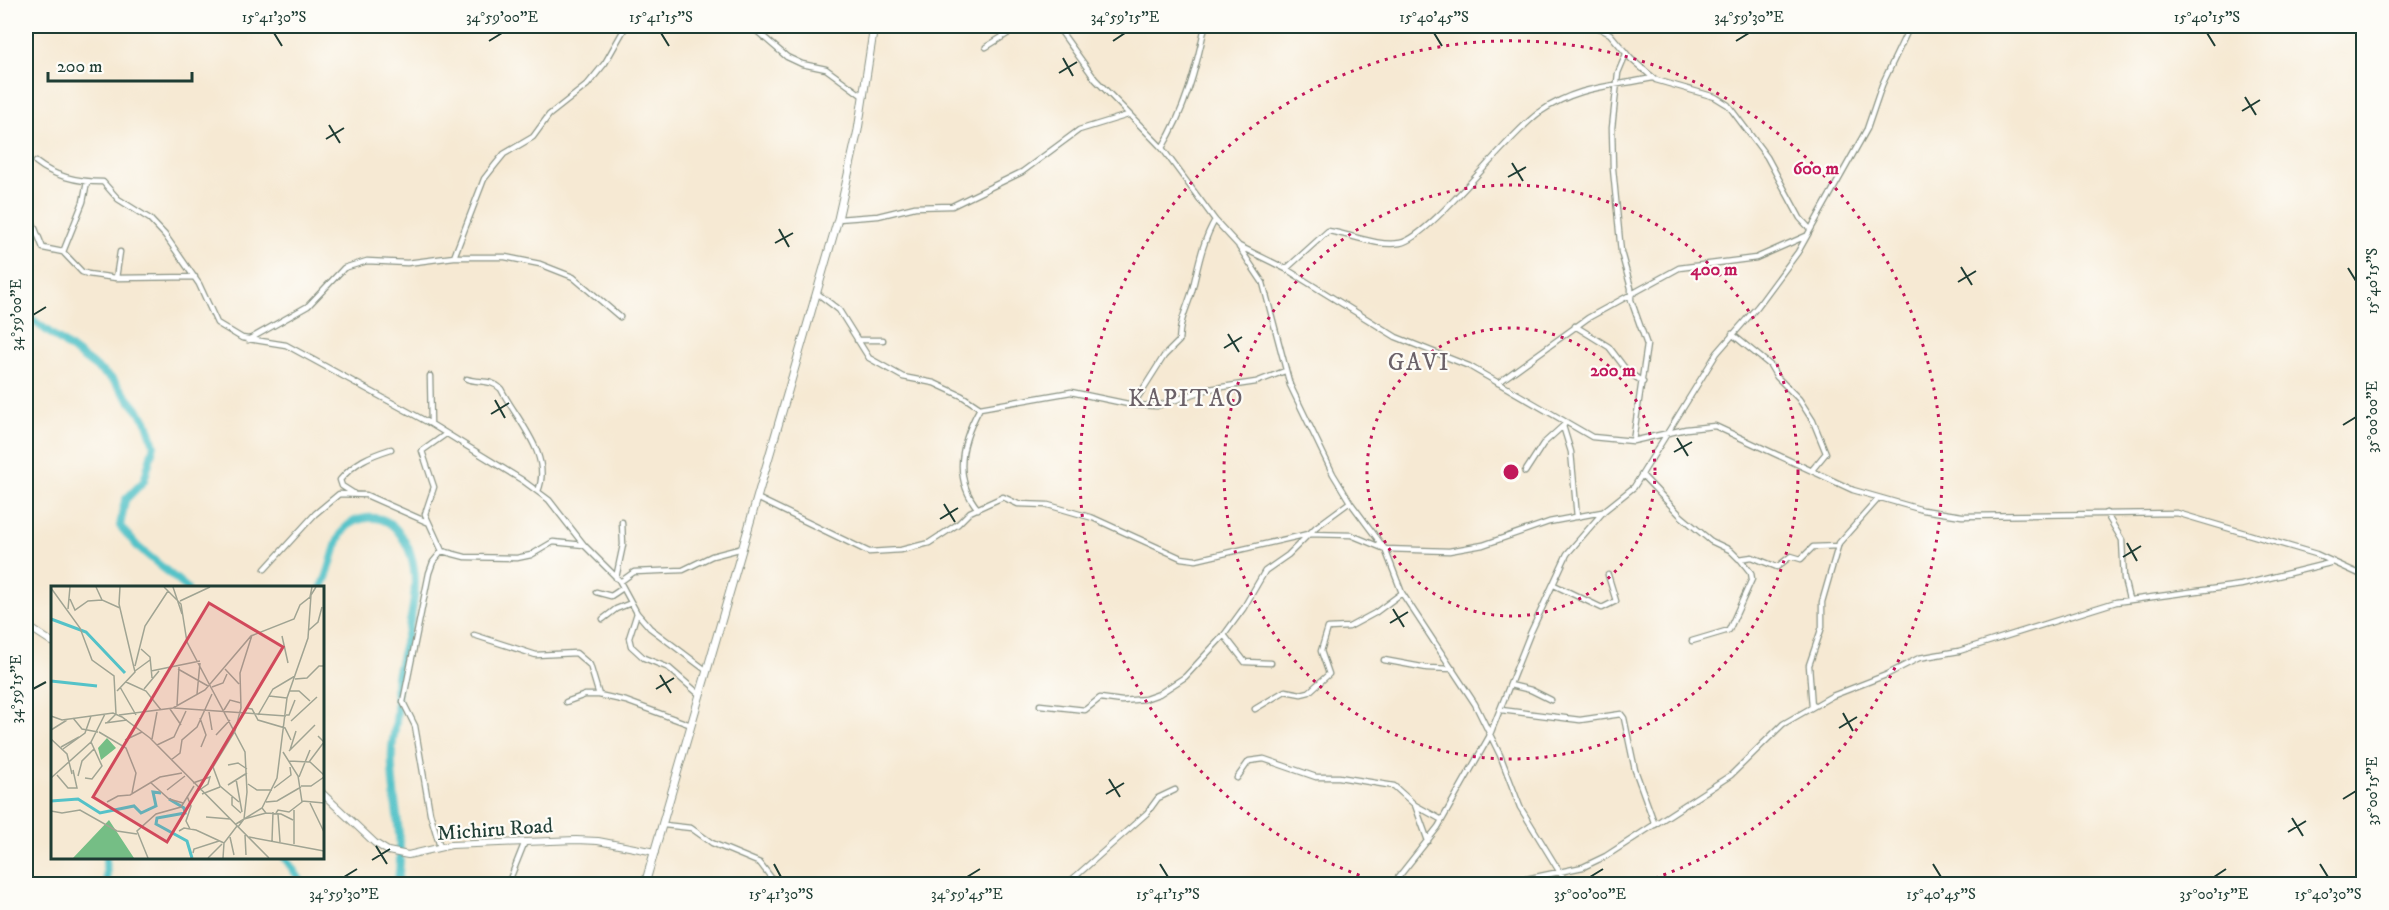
<svg xmlns="http://www.w3.org/2000/svg" width="2389" height="910" font-family="'IM FELL DW Pica',serif">
  <style>
    .lines { fill: none; stroke-linecap: round; stroke-linejoin: round }
    .river { stroke: #54c2c8; stroke-width: 8 }
    .minor-casing { stroke: #8a9384; stroke-width: 7 }
    .tertiary-casing { stroke: #8a9384; stroke-width: 8 }
    .secondary-casing { stroke: #8a9384; stroke-width: 9 }
    .minor { stroke: #fff; stroke-width: 4.5 }
    .tertiary { stroke: #fff; stroke-width: 6 }
    .secondary { stroke: #fff; stroke-width: 7 }
    .ticks { fill: none; stroke: #1f3d34; stroke-width: 2 }
    .ring { fill: none; stroke: #c2185b; stroke-width: 3; stroke-dasharray: 3 6 }
    .labels { text-anchor: middle; stroke-width: 4.5; stroke-linejoin: round; paint-order: stroke }
    .street-label { font-size: 21px; fill: #1f3d34; stroke: #fdfcf7 }
    .quarter-label { font-size: 24px; letter-spacing: 1.5px; fill: #6b6168; stroke: #fdfcf7 }
    .inset-river { fill: none; stroke: #54c2c8; stroke-width: 3 }
    .inset-road { fill: none; stroke: #a0a493; stroke-width: 1.5 }
    .view { fill: #d1495b; fill-opacity: 0.15; stroke: #d1495b; stroke-width: 3 }
    .inset-edge { fill: none; stroke: #1f3d34; stroke-width: 3 }
    .centre { fill: #c2185b; stroke: #fdfcf7; stroke-width: 3 }
    .ring-label { font-size: 18px; text-anchor: middle; font-weight: bold; fill: #c2185b; stroke: #fdfcf7; stroke-width: 4.5; stroke-linejoin: round; paint-order: stroke }
    .neatline { fill: none; stroke: #1f3d34; stroke-width: 2 }
    .ticks-label { font-size: 15px; text-anchor: middle; fill: #1f3d34 }
  </style>
  <rect width="100%" height="100%" fill="#fdfcf7"/>
  <filter id="ink" filterUnits="userSpaceOnUse"><feTurbulence type="fractalNoise" baseFrequency=".0167" numOctaves="2"/><feDisplacementMap in="SourceGraphic" scale="12" xChannelSelector="R" yChannelSelector="G"/><feConvolveMatrix kernelMatrix="1 2 1 2 8 2 1 2 1" color-interpolation-filters="sRGB"/></filter>
  <filter id="wash" filterUnits="userSpaceOnUse"><feTurbulence type="fractalNoise" baseFrequency=".008" numOctaves="4" result="noise"/><feDisplacementMap in="SourceGraphic" scale="24" xChannelSelector="R" yChannelSelector="G"/><feGaussianBlur stdDeviation="1.35" result="paint"/><feColorMatrix in="noise" values="0 0 0 0 0 0 0 0 0 0 0 0 0 0 0 0 0 1.4 0 .05"/><feComposite in="paint" operator="in"/></filter>
  <g filter="url(#wash)">
    <rect width="100%" height="100%" fill="#f6e9d3"/>
    <g class="lines">
      <path class="river" d="M26,315l87,65 33,40 8,25 -10,36 -19,19 -5,26 18,21 49,41
        M321,588c13,-19 11,-57 34,-67 15,-6 31,-4 41,8 37,42 10,100 1,148 -2,11 1,24 0,36 -1,12 -4,24 -5,36 -3,44 15,91 5,135
        M106,858l1,26
        M285,858l18,26"/>
    </g>
  </g>
  <g filter="url(#ink)">
    <g class="lines">
      <g class="minor-casing">
        <path id="minor" d="M751,26l36,31 15,7 24,5 38,28
          M854,26l19,6
          M1057,26l38,53 67,69 53,72 24,26 47,23 110,68 73,29 123,71 41,4 53,-12 29,-3 138,64 70,20 39,6 215,-3 139,41 48,22
          M1595,26l15,8 21,25 25,21 59,17 13,8 39,52 33,61 10,11
          M986,47l34,-21
          M1626,54l-8,19 -6,55 1,41 8,83 10,36v12l16,45 -14,96
          M1162,148c23,-38 34,-79 43,-122
          M36,162c19,15 44,20 67,20l15,17 32,20 15,16 34,49 18,39 25,15 44,7 145,79 91,56 27,20 35,45 35,35 18,33 13,15 57,43
          M28,211l15,37 20,4 19,20 6,2 28,4 79,-1
          M838,219l40,-3 37,-9 37,-1 70,-34 57,-42 49,-15
          M1239,247l24,36 27,102 43,89 17,28 35,47 17,44 73,111 25,51 20,52 47,77
          M63,252l20,-50 4,-20
          M454,257h51l35,7 33,13 47,40
          M1286,269l42,-38c22,3 49,16 72,12 30,-5 107,-108 140,-131 38,-26 69,-25 113,-34
          M116,278l4,-26
          M817,293l22,17 30,48 34,19 31,6 28,13 18,12 91,-16 62,13 24,1 52,-17 47,-7 29,-11
          M1575,326l34,21 19,25 15,10
          M1732,334l38,31 7,12 22,22 14,22 13,32 -14,17
          M248,340l60,-34 36,-38 23,-7 40,2 47,-6 30,-78 11,-14 9,-11 29,-17 16,-22 38,-30 18,-22 21,-37
          M857,340h26
          M430,376l1,48
          M467,379c11,4 25,0 34,10 15,30 52,67 37,102
          M1498,383l90,-65 91,-50 77,-10 50,-22
          M1133,405l31,-49 15,-15c1,-22 7,-30 13,-50 6,-24 10,-49 23,-71
          M1563,426l8,26 6,65
          M1525,472l18,-28 21,-19
          M1642,475l39,41 30,25 19,9 9,9 13,-2 25,10 14,-11 10,3 12,-12 25,-1
          M353,493l-11,-7 -2,-6c15,-18 29,-24 51,-31
          M757,498l112,54 32,-2 28,-7 29,-19 12,-12 33,-15 15,7 30,1 45,13 88,40 15,2 112,-26 43,1 34,14 64,2 34,-6 66,-23 53,-10
          M978,509c-26,-31 -16,-69 2,-101
          M2106,513l16,27 2,39 5,20
          M442,551l-17,-37 9,-27 -12,-36 24,-17
          M265,569l50,-55 24,-20 27,1 61,27
          M616,578l7,-33 -1,-23
          M620,582l14,-10 49,-2 29,-14 31,-8
          M1554,585l48,23 14,-7 -8,-26
          M596,592l15,4 12,-8
          M637,613l-8,25 2,8 13,12 25,10 31,27
          M603,619l13,-10 15,-6
          M474,635l62,20 40,-2 14,12 9,30 27,6 65,24
          M1224,635l21,27 26,1
          M1692,641l37,-11 23,-51 -1,-6 -11,-14
          M1384,660l43,8 26,1
          M1510,685l21,5 20,10
          M566,702l19,-7h14
          M1040,705l45,5 15,-12 22,3 23,-2 14,-5 26,-17 39,-42 19,-26 22,-38 23,-16 28,-28 34,-25
          M1812,707l-3,-42 13,-38v-25l17,-59 40,-45
          M1255,709l30,-18 16,3 8,-2 20,-18 -8,-23 7,-23 21,-1 26,-14 27,-20
          M1501,710l79,10 41,-6 3,4 11,52 20,55
          M1237,778l12,-17 15,-2 52,18h23l55,9 21,19 27,15
          M1415,805l13,36
          M664,825l27,3 21,15 48,20 16,21
          M440,847l-10,-34 -15,-87 -12,-24 26,-129 4,-11 9,-11 23,6 52,1 14,-3 22,-13 31,3
          M508,884l16,-40
          M1067,884l80,-71 11,-15 17,-8
          M1393,884l45,-57 51,-90 41,-103 37,-80 37,-43 30,-24 83,-134 41,-47 40,-54 69,-123 15,-44 28,-59
          M1502,884l81,-17 23,-11 125,-81 52,-51 49,-28 54,-21 33,-17 40,-7 157,-49 125,-17 93,-23"/>
      </g>
      <g class="tertiary-casing">
        <path id="tertiary" d="M26,625l26,17
          M322,793l53,50 13,8 20,4 43,-10 125,-5 22,1 57,11"/>
      </g>
      <g class="secondary-casing">
        <path id="secondary" d="M645,884l193,-665 20,-89 16,-104"/>
      </g>
      <use href="#minor" class="minor"/>
      <use href="#tertiary" class="tertiary"/>
      <use href="#secondary" class="secondary"/>
    </g>
  </g>
  <path class="ticks" d="M274,33l8,13M661,33l8,13M1434,33l8,13M2207,33l8,13M489,41l13,-8M1113,41l12,-8M1736,41l13,-8M1063,58l10,18M1059,73l18,-11M2245,97l11,18M2242,111l18,-11M329,125l11,18M326,139l18,-11M1512,163l11,18M1508,177l18,-10M779,229l10,18M775,243l18,-10M1961,267l11,18M2348,268l8,13M1958,282l18,-11M33,315l13,-8M1228,334l11,18M1224,348l18,-11M495,400l10,18M491,414l18,-11M2343,425l13,-8M1677,438l11,18M1674,452l18,-10M944,504l11,18M940,519l18,-11M2127,543l10,18M2123,557l18,-11M1393,609l11,18M1390,623l18,-11M660,675l11,18M33,689l13,-7M656,689l18,-11M1843,713l10,18M1839,728l18,-11M1109,779l11,18M1106,794l18,-11M2343,799l13,-8M2292,818l11,18M2288,832l18,-11M376,846l11,18M372,860l18,-11M774,864l7,13M1160,864l8,13M1933,864l8,13M2320,864l8,13M344,877l13,-8M967,877l13,-8M1590,877l13,-8M2214,877l12,-8"/>
  <g class="ring">
    <circle cx="1511" cy="472" r="144"/>
    <circle cx="1511" cy="472" r="287"/>
    <path d="M1385 884A431 431 0 1 1 1637 884"/>
  </g>
  <g class="labels">
    <g class="street-label">
      <text transform="translate(495 829) rotate(-4)" y="7">Michiru Road</text>
    </g>
    <g class="quarter-label">
      <text x="1419" y="370">GAVI</text>
      <text x="1186" y="406">KAPITAO</text>
    </g>
  </g>
  <g transform="translate(51 586)">
    <rect width="273" height="273" fill="#f6e9d3"/>
    <path d="M56,152l9,10 -15,12 -3,-12zM58,234l25,38h-61z" fill="#75be85"/>
    <path class="inset-river" d="M0,33l35,13 39,41M0,95l46,5M118,213l15,9 1,5 -28,5 -1,6 31,17 5,17M0,215l27,-2 22,14 34,-7 7,7 15,-7 -3,-14 8,1"/>
    <path class="inset-road" d="M45,1l6,13 18,8M113,1l17,17 6,38 58,110 2,40 -3,27 -6,8M122,1l9,27M0,2l29,40 12,32 22,16 2,38 -9,9M19,13l5,11 13,-9 14,-1M129,15l30,-14M17,23l2,-22M258,44l9,-8 4,-15M231,50l6,27M90,63l9,8 2,21M84,80l10,-40 23,-35M127,83l30,17M174,83l14,15M84,85l15,-11M100,85l49,-10M244,93l12,-1 12,-12h5M75,96l20,9 15,19M69,101l16,28M161,101l11,-4 4,-9M93,103l15,-18M66,105l18,-19 -16,-68 1,-17M238,105h10l11,10M146,108l3,-31M218,110l18,2M126,120l2,-39M123,122l112,8M195,122l6,1 6,11 27,8 6,12M119,123l11,16M173,124l6,-10 11,3M158,126l3,18M68,129l54,-7 32,-18 46,-54 43,-17 6,-14 10,-8 2,-10M207,129l15,-26 22,-13M235,129h3l6,-15M0,130l11,4 51,-7 9,4 28,21 119,120M22,132l9,11 16,3M149,132l6,17 -5,12M240,135l26,-24M54,137l22,-3M0,144l16,-10M48,146l27,16 10,25 -4,20M165,149l14,-15M0,153l16,15 5,20M101,153l5,-27M74,154l17,-8M106,159l17,-8 12,-26M10,161l18,-10M12,163l22,-16 6,-17M239,164l6,-19M238,165l26,-26M120,174l9,-7 2,-13 15,-13 15,-33M238,175l20,1 15,-20 -6,-6M258,175l15,14M177,179l10,-2 9,6M6,189l11,13h9l-4,-18M27,190l4,-15 12,-12M248,191l11,-27M0,192l40,-36 14,-28M34,192l7,1 10,-13 -11,-24M185,193l6,33M99,196l19,17 14,4M142,197l17,-6 -2,7 -10,7M197,198l9,6h15M177,199l19,-12M250,200h10l13,-9M223,202l17,-13 -1,-8M116,204l18,-14M151,208l18,-7M136,210l4,10 -5,15 4,8M181,211v8l9,8M251,215l22,2M56,216l11,-6 12,-1 30,-18 22,-4M188,216l-19,-16 -7,-19 22,-36 6,-23 -1,-35 12,-38M215,216l11,-1 24,-14M259,217l14,29M211,222l4,5 15,1 12,6M0,225l11,2 18,-3 37,21 20,3M225,227l2,-3 11,2 13,-10 -4,-26 -15,-24M227,228l2,28M155,231l24,2M193,233l22,-6M185,238l26,-16 15,-30 10,-80 21,-60 3,-43 5,-8M128,245l5,-3 12,2 28,13M194,249l1,20M179,251l4,18M198,251l75,14M221,255l1,-29M243,258v-34M142,267l1,-4 25,-8M97,272l-11,-27 19,-17 25,-7 13,-21M157,272l14,-14M172,272l1,-15 13,-17"/>
    <path class="view" d="M158,17l74,44 -116,195 -74,-45z"/>
    <rect width="273" height="273" class="inset-edge"/>
  </g>
  <circle cx="1511" cy="472" r="9" class="centre"/>
  <g class="ring-label">
    <text x="1816" y="174">600 m</text>
    <text x="1714" y="275">400 m</text>
    <text x="1613" y="376">200 m</text>
  </g>
  <rect width="2389" height="910" fill="none" stroke="#fdfcf7" stroke-width="66"/>
  <path d="M48 72v9h144v-9" fill="none" stroke="#1f3d34" stroke-width="3"/>
  <text x="57" y="72" font-size="18" fill="#1f3d34" stroke="#fdfcf7" stroke-width="4.5" paint-order="stroke">200 m</text>
  <rect x="33" y="33" width="2323" height="844" class="neatline"/>
  <g class="ticks-label">
    <text x="274" y="22">15°41'30"S</text>
    <text x="502" y="22">34°59'00"E</text>
    <text x="661" y="22">15°41'15"S</text>
    <text x="1125" y="22">34°59'15"E</text>
    <text x="1434" y="22">15°40'45"S</text>
    <text x="1749" y="22">34°59'30"E</text>
    <text x="2207" y="22">15°40'15"S</text>
    <text transform="translate(2372 281) rotate(-90)" y="5">15°40'15"S</text>
    <text transform="translate(16 315) rotate(-90)" y="5">34°59'00"E</text>
    <text transform="translate(2372 417) rotate(-90)" y="5">35°00'00"E</text>
    <text transform="translate(16 689) rotate(-90)" y="5">34°59'15"E</text>
    <text transform="translate(2372 791) rotate(-90)" y="5">35°00'15"E</text>
    <text x="344" y="899">34°59'30"E</text>
    <text x="781" y="899">15°41'30"S</text>
    <text x="967" y="899">34°59'45"E</text>
    <text x="1168" y="899">15°41'15"S</text>
    <text x="1590" y="899">35°00'00"E</text>
    <text x="1941" y="899">15°40'45"S</text>
    <text x="2214" y="899">35°00'15"E</text>
    <text x="2328" y="899">15°40'30"S</text>
  </g>
</svg>
